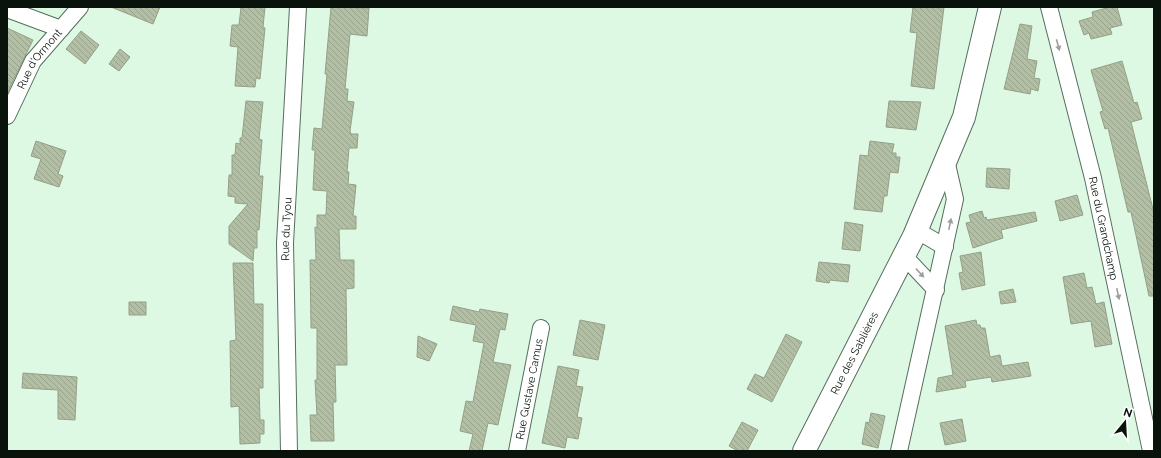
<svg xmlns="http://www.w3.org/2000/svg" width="1161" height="458" font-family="Raleway,sans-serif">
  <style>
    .building { fill: url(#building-back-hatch); stroke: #94a086 }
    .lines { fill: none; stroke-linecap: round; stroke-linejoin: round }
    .minor-casing { stroke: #566e5d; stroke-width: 18 }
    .secondary-casing { stroke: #566e5d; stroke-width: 24 }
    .minor { stroke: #fff; stroke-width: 16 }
    .secondary { stroke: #fff; stroke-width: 22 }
    .oneway { fill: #9da09d }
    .labels { text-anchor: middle; stroke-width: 4; stroke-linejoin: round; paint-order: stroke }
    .street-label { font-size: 11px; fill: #09120b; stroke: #fff }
  </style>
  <defs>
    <pattern id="building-back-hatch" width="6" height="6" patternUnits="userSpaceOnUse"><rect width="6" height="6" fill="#b2bfa4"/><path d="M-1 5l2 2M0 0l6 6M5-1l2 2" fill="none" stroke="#98a38c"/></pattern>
  </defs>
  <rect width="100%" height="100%" fill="#ddf9e4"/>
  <path class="building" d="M111,7h49l-7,17z
    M241,7h24l-2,20 2,1 -5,51 -4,-1 -1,9 -20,-1 3,-39 -8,-1 2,-21h7z
    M331,7l38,1 -2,28 -17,-2 -5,55h3l-1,12 7,1 -4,29 1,3h7l-1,14h-8l-2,24h2l-1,12 8,1 -3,31h3v13h-17l1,31h14v28l-8,1 1,76h-12l1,37h-3l1,39h-23l-1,-26h7l-2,-35h2v-52h-6l-1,-68h6l-1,-33 2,1v-13h9l1,-24 -14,-1 2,-40h-3l2,-22 8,1 5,-55h-2z
    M913,7h31l-10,82 -23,-3 6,-53 -7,-1z
    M1110,7h7l5,18 -12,3 2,6 -21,5 -2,-6 -5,2 -5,-14 14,-4 -1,-5z
    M1020,24l12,2 -5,33 10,2 -3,17 6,1 -2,12 -7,-2 -1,5 -26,-5z
    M7,28l26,12 -26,53z
    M81,31l18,14 -14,19 -19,-15z
    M120,49l10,8 -11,14 -10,-7z
    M1122,61l12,42 3,-1 5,17 -11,3 23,91v83h-5l-18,-84h-3l-20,-84 -3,1 -5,-17 3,-1 -12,-41z
    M246,101l17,1 -4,37 3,1 -3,36h4l-4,54 -2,-1v19h-3l-1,13 -24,-17v-18l19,-22 -13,-1v-6l-7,-1 1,-21h3v-20h3l1,-12 4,1v-6h2z
    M889,101l32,1 -5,28 -30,-3z
    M36,141l30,10 -8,23 5,2 -4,11 -25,-8 7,-20 -10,-3z
    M870,141l24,3 -2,9h4v4h4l-2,16 -8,-1 -3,24h-3l-2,16 -28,-3 6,-54 8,1z
    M987,168l23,1 -1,20 -23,-2z
    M1077,195l6,20 -23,6 -5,-20z
    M982,211l2,7 2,-1 1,3 48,-8 2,9 -36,9 2,8 -30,10 -7,-25 5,-1 -2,-7z
    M845,222l18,3 -3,26 -18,-2z
    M981,252l4,33 -23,5 -3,-17 4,-1 -3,-16z
    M819,262l31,3 -2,17 -18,-2 -1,3 -13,-2z
    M233,263h20l1,41h9v84h-4l1,32h4v14h-4v9l-20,1 -1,-38 -8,1 -1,-66 6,-1z
    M1084,273l3,15 5,-1 4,17 8,-2 8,42 -17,3 -4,-26 -20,3 -8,-47z
    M1013,289l3,13 -15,2 -2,-12z
    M129,302h17v13h-17z
    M453,306l26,6 1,-3 28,5 -3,16 -5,-1 -7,33 18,3 -13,60 -10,-2 -6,28h-13l4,-17 -13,-3 6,-30 7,1 11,-59 -11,-2 3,-16 -26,-5z
    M580,320l25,5 -7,35 -25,-5z
    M976,320l1,5h3l1,3h4l5,29 10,-2 2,11 26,-4 3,14 -39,6 -1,-5 -26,4 1,6 -30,5 2,-14 15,-3 -8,-49z
    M786,334l16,8 -30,60 -25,-13 8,-15 9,4z
    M418,336l19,8 -8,17 -12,-4z
    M558,366l21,4 -3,16 7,1 -6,30 5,1 -4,21 -11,-2 -2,11 -23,-5z
    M23,373l54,4 -2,43 -17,-1v-29l-36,-2z
    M871,413l14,3 -7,32 -16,-4 4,-22 3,1z
    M962,419l4,22 -21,4 -5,-22z
    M742,422l16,8 -11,21h-9l-9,-5z"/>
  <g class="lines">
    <g class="minor-casing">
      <g id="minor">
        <path id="s1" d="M1049,7l44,171 58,273"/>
        <path d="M7,9l54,20"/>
        <path id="s2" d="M7,116l26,-55 47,-54"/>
        <path d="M916,230l29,17"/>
        <path d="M904,256l32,34"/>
        <path id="s3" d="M289,451l-4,-208 13,-236"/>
        <path id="s4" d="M517,451l24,-123"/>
        <path d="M899,451l56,-252 -9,-39"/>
      </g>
    </g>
    <g class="secondary-casing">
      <g id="secondary">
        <path id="s5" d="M804,451l110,-215 50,-119 26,-110"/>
      </g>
    </g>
    <use href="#minor" class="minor"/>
    <use href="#secondary" class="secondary"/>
  </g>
  <defs><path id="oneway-solid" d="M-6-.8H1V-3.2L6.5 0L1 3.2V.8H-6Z"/></defs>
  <g class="oneway">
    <use href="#oneway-solid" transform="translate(1058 45) rotate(75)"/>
    <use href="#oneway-solid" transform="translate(950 224) rotate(-78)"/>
    <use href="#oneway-solid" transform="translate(920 273) rotate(47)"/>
    <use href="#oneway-solid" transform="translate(1118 294) rotate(78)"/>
  </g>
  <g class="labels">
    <g class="street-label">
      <text dy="4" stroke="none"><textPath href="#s2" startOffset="66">Rue d'Ormont</textPath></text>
      <text dy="4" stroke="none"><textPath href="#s1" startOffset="228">Rue du Grandchamp</textPath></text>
      <text dy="4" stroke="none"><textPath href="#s3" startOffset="222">Rue du Tyou</textPath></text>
      <text dy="4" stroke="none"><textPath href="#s5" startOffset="110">Rue des Sablières</textPath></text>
      <text dy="4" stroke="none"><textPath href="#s4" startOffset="63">Rue Gustave Camus</textPath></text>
    </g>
  </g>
  <rect width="1161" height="458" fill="none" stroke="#09120b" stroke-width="16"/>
  <g transform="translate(1125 422) rotate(18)" stroke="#ffffff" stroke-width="3" paint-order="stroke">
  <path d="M0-3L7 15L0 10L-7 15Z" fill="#09120b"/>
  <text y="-6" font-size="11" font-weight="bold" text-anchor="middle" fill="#09120b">N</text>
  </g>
</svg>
